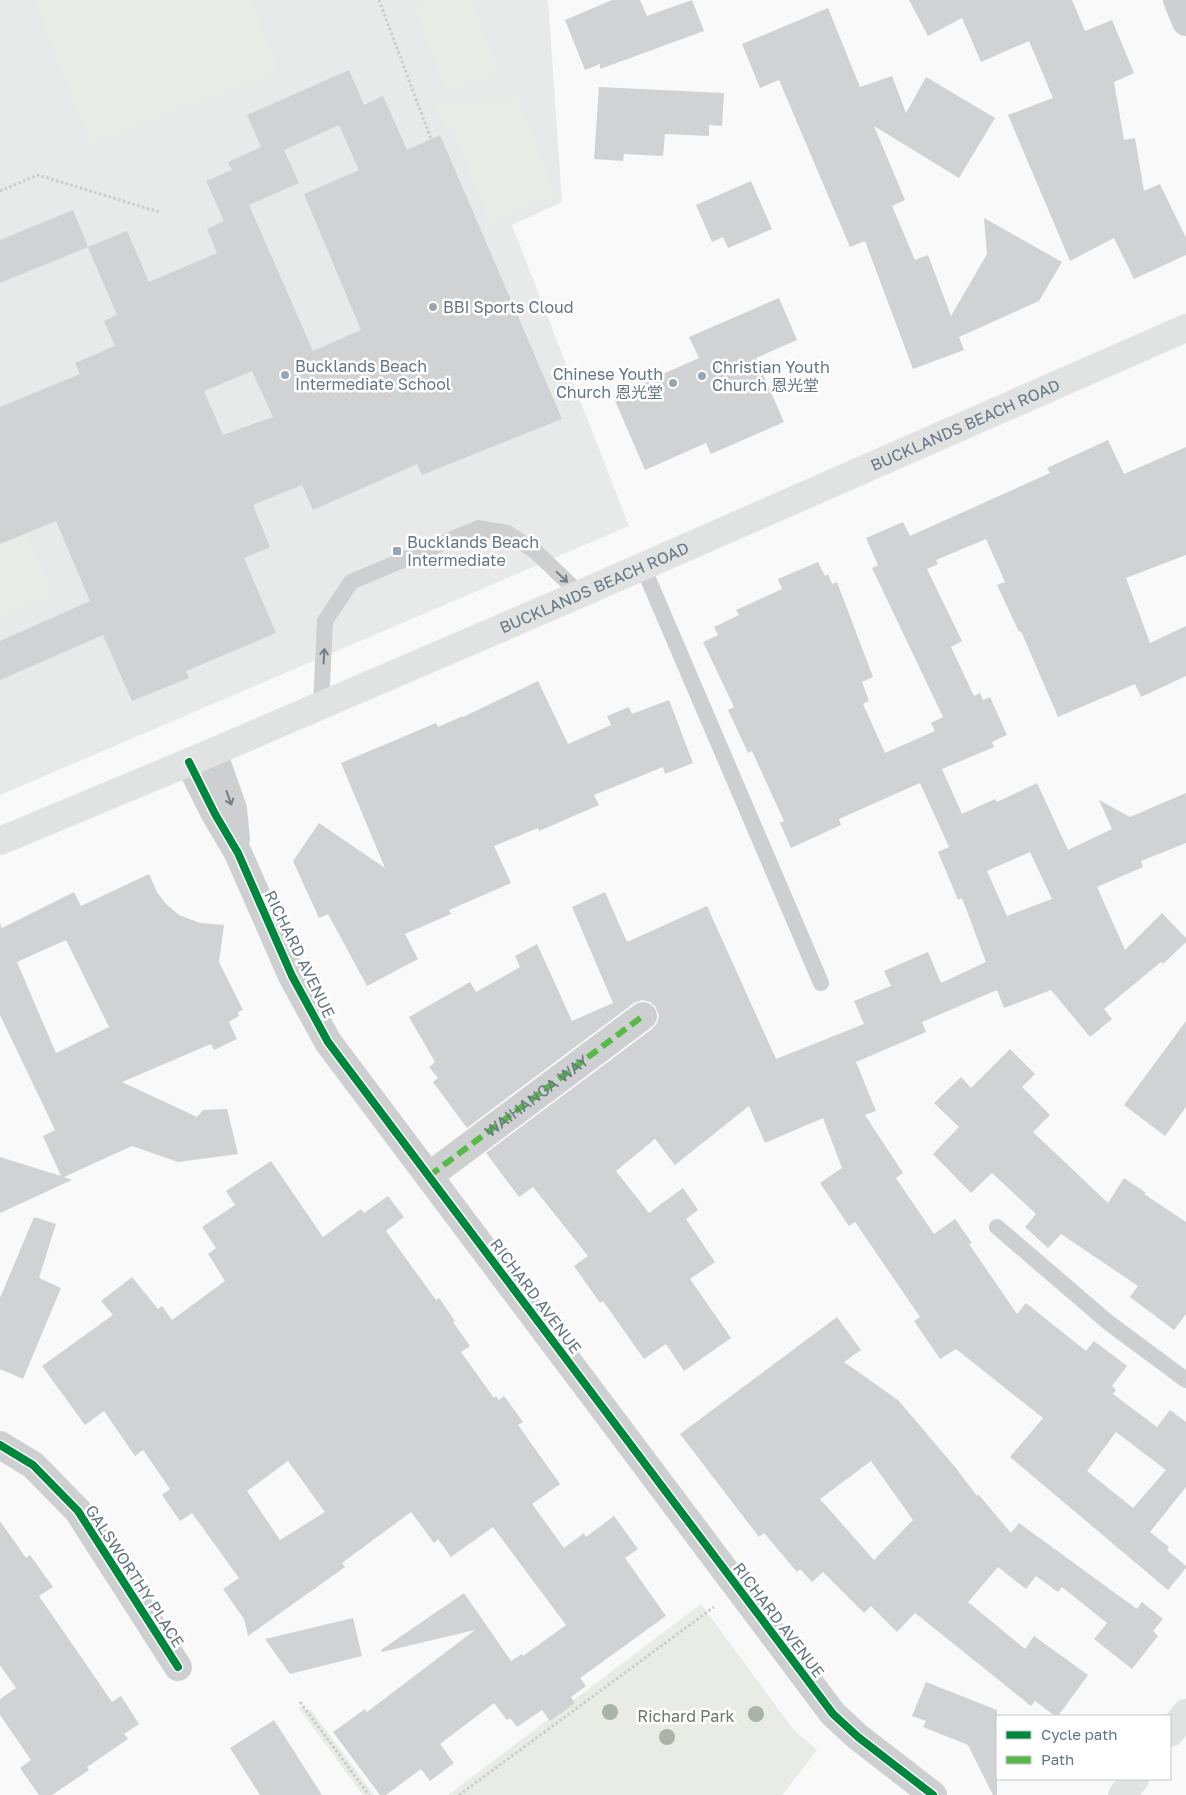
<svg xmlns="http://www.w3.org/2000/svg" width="1186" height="1795" font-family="'Golos Text','Noto Sans SC',sans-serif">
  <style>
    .built { fill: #e8e9e9 }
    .green { fill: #e8ebe6 }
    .building { fill: #d0d2d3; fill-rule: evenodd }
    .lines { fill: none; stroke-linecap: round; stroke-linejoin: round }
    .path { stroke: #cbcccd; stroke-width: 3; stroke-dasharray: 2.5 2.5; stroke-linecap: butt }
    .lane { stroke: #cecfd0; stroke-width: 16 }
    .street { stroke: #cecfd0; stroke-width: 28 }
    .secondary { stroke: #e1e2e2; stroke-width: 28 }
    .quiet { stroke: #58b947; stroke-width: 6; stroke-dasharray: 12 6; stroke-linecap: butt }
    .cycleway-casing { stroke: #fff; stroke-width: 11 }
    .cycleway { stroke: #00873e; stroke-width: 8 }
    .tree { fill: #a9b3a7 }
    .oneway { stroke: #707f8b }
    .poi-dot { fill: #99a4ac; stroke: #fff; stroke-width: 2 }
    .labels { text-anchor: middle; stroke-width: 5; stroke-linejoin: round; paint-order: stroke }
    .poi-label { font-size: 16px; fill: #657683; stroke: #fff; text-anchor: start }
    .street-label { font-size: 16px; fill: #657683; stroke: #fff }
    .park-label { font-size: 16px; fill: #687a64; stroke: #fff }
  </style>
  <rect width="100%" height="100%" fill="#f9f9f9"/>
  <path class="built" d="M0,0h548l14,202 -50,23 117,301 -629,269z"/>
  <path class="green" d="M34,0h217l28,72 -188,72z
    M430,0h42l27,73 -53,20 -32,-87z
    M518,97l38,98 -66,30 -37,-95 -10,-4 -8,-24z
    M27,533l26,62 -53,23v-74z
    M701,1604l92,125 24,21 -35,45h-334z
    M298,1707l14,4 62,84h-11z"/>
  <path class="building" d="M612,0h28l7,16 45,-16 12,31 -104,38v-5l-15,6 -20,-50z
    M909,0h163l13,31 27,-11 22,53 -20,9 10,58 11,-2 9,53 16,-7 26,54v17l-52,24 -20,-41 -44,23 -62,-146 45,-17 -24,-57 -48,21 -19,-44 -34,18z
    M828,8l32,79 32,-11 14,37 20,-36 69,41 -36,60 -85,-52 31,74 -13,6 23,54 13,-5 23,61 36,-62 -3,-36 78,44 -23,39 -80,36 5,13 -51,19 -48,-128 -15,6 -71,-167 -19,8 -18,-44z
    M349,70l15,35 19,-9 24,54 33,-15 122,284 -140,56 -5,-11 -104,46 -11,-25 -49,20 17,42 -26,11 32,75 -90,38 3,7 -57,23 -29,-66 -103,45v-39l90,-40 -34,-80 -56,23v-137l80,-33 -5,-11 40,-17 -11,-25 13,-6 -29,-68 39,-16 22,51 68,-29 -10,-24 17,-8 -18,-40 26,-11 -4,-8 33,-15 -14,-32zM339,125l20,45 -55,24 57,136 -48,21 -64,-146 50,-22 -15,-33zM252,371l21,46 -50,18 -19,-44z
    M599,87l125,6 -2,33 -13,-1v11l-44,-2 -2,22 -39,-2 -1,7 -29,-2z
    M751,181l21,48 -44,19 -5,-11 -11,5 -16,-37z
    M73,210l15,37 -88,36v-43z
    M779,298l18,42 -41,18 28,64 -73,32 -5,-11 -61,27 -32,-74 86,-38 -10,-21z
    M1108,440l16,34 62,-27v108l-60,23 24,65 36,-17v50l-45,21 -6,-13 -77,33 -37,-86 -2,1 -22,-47 8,-3 -19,-43 -50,21 2,4 -11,5 35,72 -11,6 23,49 6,-3 3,7 7,-3 17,38 -15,7 2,5 -52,22 20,45 33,-15 2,3 40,-19 31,67 44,-21 -13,-29 31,17 56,-24v50l-45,18 2,6 -46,20 28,63 37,-37 24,25v4l-23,22 -2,-2 -57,47 8,10 -22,18 -39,-47 -47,18 -7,-18 -75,32 4,10 -70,30 20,49 -11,4 38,58 -7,5 38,56 21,-15 17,24 -3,1 48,70 9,-11 60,48 8,-10 33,25 -15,20 4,4 -3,4 44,33 13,-17 16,12v65l-36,45 19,15 -2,3 19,16v2l-18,22 -158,-133 33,-39 -87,-69 -16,10 -26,-38 6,-4 -65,-95 -6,4 -29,-43 22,-15 -19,-50 -58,25 -16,-37 -74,59 -20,-26 -39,32 33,42 34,-25 15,22 -12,9 29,43 -25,17 41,59 -47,33 -18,-27 -22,15 -41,-58 -3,2 -26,-37 14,-10 -55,-69 -14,10 -33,-44 166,-124 5,-6 2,-8 -4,-9 -5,-4 -8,-2 -8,3 -167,125 -34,-46 5,-4 -9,-11 6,-5 -26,-45 61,-35 6,10 44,-25 -5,-11 22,-12 35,77 41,-18 -41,-96 33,-15 22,50 80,-36 69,153 88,-35 -10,-23 37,-15 -7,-15 44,-19 13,31 45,-21 -24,-64 -4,2 -20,-48 11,-5 -29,-64 -81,36 2,6 -50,23 -11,-25 4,-2 -32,-70 -4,2 -20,-43 6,-3 -31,-65 15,-7 -4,-8 25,-12 -3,-5 46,-21 -4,-10 40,-17 7,14 3,-2 4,10 5,-2 36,95 -11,5 7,19 -6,3 22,49 50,-22 -4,-8 12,-6 -71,-149 6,-3 -12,-27 37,-16 7,14 140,-63 -3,-5zM1030,852l22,47 -45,17 -20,-45zM1116,1432l50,38 -33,38 -46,-37z
    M538,681l30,63 43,-19 -4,-9 22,-9 3,7 37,-14 24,63 -28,11 -2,-7 -69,28 5,10 -60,26 -1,-3 -44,18 17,37 -62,27 2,4 -46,20 13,25 -51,27 -39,-72 -9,4 -26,-57 26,-38 66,45 -44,-105 95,-40 2,4 25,-11v1z
    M149,874l8,18 9,12 13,11 21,8 24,2 -5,37 24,48 -5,2 1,4 -10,6 8,17 -23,11 -3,-6 -89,38 75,35 6,-7 24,-1 11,45 -60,8 -46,-16 -68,31 8,3 -72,33v-56l61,19 -18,-40 12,-6 -55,-115v-92l2,5 72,-36 7,14zM66,940l43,87 -53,26 -39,-91z
    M1186,1021v86l-21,29 -41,-31z
    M1010,1049l25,25 -13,13 28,28 -17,17 75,71 16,-25 22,15 -2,1 42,28v92l-12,16 -44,-33 8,-11 -77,-52 -13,14 -23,-21 11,-13 -44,-41 -21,20 -38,-39 26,-27 -25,-24 27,-26 10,11z
    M271,1161l52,76 38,-28 3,4 24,-17 16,21 -18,14 50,69 3,-2 16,23 -2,1 17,24 -9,6 33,46 2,-2 3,4 5,-4 19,26 -5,3 42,59 -28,20 32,44 20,-15 2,4 28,-21 24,33 -13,9 41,58 -86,62 6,8 -15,11 4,6 -25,18 -8,-11 -25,17 -7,-9 -3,2 -13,-17 -54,41 14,19 -24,18 -9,-12 -35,26h-6l-47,-63 32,-23 2,3 108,-82 -93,22 -1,-2 83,-57 47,68 11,-7 1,2 43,-31 -73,-98 -42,30 -13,-18 -4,4 -23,-31 -69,51 3,4 -97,69 -4,-17 -21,-30 16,-11 -47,-65 -12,8 -18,-26 8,-6 -27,-39 -8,6 -31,-45 -19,14 -43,-59 71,-51 -12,-14 31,-24 26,32 4,-3 10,14 53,-39 -17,-27 8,-6 -14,-21 33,-22 -9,-14zM288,1461l37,51 -45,28 -33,-49z
    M34,1217l22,7 -17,54 22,10 -38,91 -23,-10v-71z
    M837,1317l24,33 -17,12 54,38 57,67 22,29 1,-2 33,39 8,-10 118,86 5,-7 21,17 -10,12 5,5 -26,33 -38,-30 13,-16 -45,-36 -4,5 -22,-16 -10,13 -28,-22 -30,35 57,47 9,-13 54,39 -30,41h-3l-20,-15 -4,5 -116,-93 -18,19 -26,-26 -7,7 -41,-41 -11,10 -12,-13 -3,3 -33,-39 -5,4 -79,-103zM871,1461l42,59 -39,40 -54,-61z
    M0,1521l26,37 4,-3 23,32 -14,9 73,106 9,-6 18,28 -15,10 4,5 -41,28 2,3 -37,25h-13l-19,-27 11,-8 -31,-45v-16l16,-11 -16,-23z
    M353,1618l9,38 -72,18 -25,-35z
    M926,1682l71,28v85h-4l-25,-50 -45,-18 3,-6 -14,-5z
    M274,1720l48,75h-62l-30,-47z"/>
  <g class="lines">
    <path class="path" d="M379,0l52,139
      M0,191l38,-16 121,37
      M300,1702l69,93
      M459,1795l255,-188"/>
    <path class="lane" d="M643,567l178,416
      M321,705l4,-84 26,-39 127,-54 29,5 28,18 45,43
      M997,1227l112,96 77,57"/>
    <g class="street">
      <path d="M1177,0l9,22"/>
      <path d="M213,752l20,57 3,30"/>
      <path d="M189,762l26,52 23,39 54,123 36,66 505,672 25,23 75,58"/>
      <path id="s1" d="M429,1176l214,-160"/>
      <path d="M0,1445l33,20 45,46 100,156"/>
    </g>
    <g class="secondary">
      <path id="s2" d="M0,841l213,-89 367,-158 606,-266"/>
      <path d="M1170,1733l16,-20"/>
      <path d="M1122,1795l13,-16"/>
    </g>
    <path class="quiet" d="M429,1176l214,-160"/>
    <g class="cycleway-casing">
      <path id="cycleway" d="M189,762l26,52 23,39 54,123 36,66 505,672 25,23 75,58
        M0,1445l33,20 45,46 100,156"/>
    </g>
    <use href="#cycleway" class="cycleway"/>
  </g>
  <g class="tree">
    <circle cx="610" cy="1712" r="8"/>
    <circle cx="756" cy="1714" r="8"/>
    <circle cx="667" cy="1737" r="8"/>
  </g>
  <defs><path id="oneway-shaft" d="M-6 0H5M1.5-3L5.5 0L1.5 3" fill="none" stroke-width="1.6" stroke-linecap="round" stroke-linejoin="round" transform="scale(1.25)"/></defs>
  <g class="oneway">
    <use href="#oneway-shaft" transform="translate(562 577) rotate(43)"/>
    <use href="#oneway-shaft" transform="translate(324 656) rotate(-87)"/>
    <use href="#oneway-shaft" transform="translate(229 798) rotate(70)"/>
  </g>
  <g class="poi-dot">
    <circle cx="433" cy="307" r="5"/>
    <circle cx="285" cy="375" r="5"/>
    <circle cx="702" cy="376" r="5"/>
    <circle cx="673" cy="383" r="5"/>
    <rect x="392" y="546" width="10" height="10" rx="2.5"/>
  </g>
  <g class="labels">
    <g class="poi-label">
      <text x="443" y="313">BBI Sports Cloud</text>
      <text x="295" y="372">Bucklands Beach<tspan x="295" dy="18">Intermediate School</tspan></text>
      <text x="712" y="373">Christian Youth<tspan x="712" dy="18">Church 恩光堂</tspan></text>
      <text x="663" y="380" text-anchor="end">Chinese Youth<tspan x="663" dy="18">Church 恩光堂</tspan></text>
      <text x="407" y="548">Bucklands Beach<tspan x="407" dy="18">Intermediate</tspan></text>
    </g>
    <g class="street-label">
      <text dy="6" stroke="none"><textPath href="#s2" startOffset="1051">BUCKLANDS BEACH ROAD</textPath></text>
      <text dy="6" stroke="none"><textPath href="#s2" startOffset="646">BUCKLANDS BEACH ROAD</textPath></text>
      <text transform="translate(300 954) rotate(64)" y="6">RICHARD AVENUE</text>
      <text dy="6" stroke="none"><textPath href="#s1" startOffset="134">WAIHANGA WAY</textPath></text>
      <text transform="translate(536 1296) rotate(53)" y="6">RICHARD AVENUE</text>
      <text transform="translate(135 1576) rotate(57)" y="6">GALSWORTHY PLACE</text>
      <text transform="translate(779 1620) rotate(53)" y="6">RICHARD AVENUE</text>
    </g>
    <g class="park-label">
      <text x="686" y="1722">Richard Park</text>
    </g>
  </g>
  <rect x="996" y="1715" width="175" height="65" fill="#ffffff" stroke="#c1c8cd"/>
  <rect x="1006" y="1731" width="25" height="8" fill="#00873e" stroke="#c1c8cd"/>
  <text x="1041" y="1740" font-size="15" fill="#657683">Cycle path</text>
  <rect x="1006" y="1756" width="25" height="8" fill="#58b947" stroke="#c1c8cd"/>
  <text x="1041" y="1765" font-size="15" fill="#657683">Path</text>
</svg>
